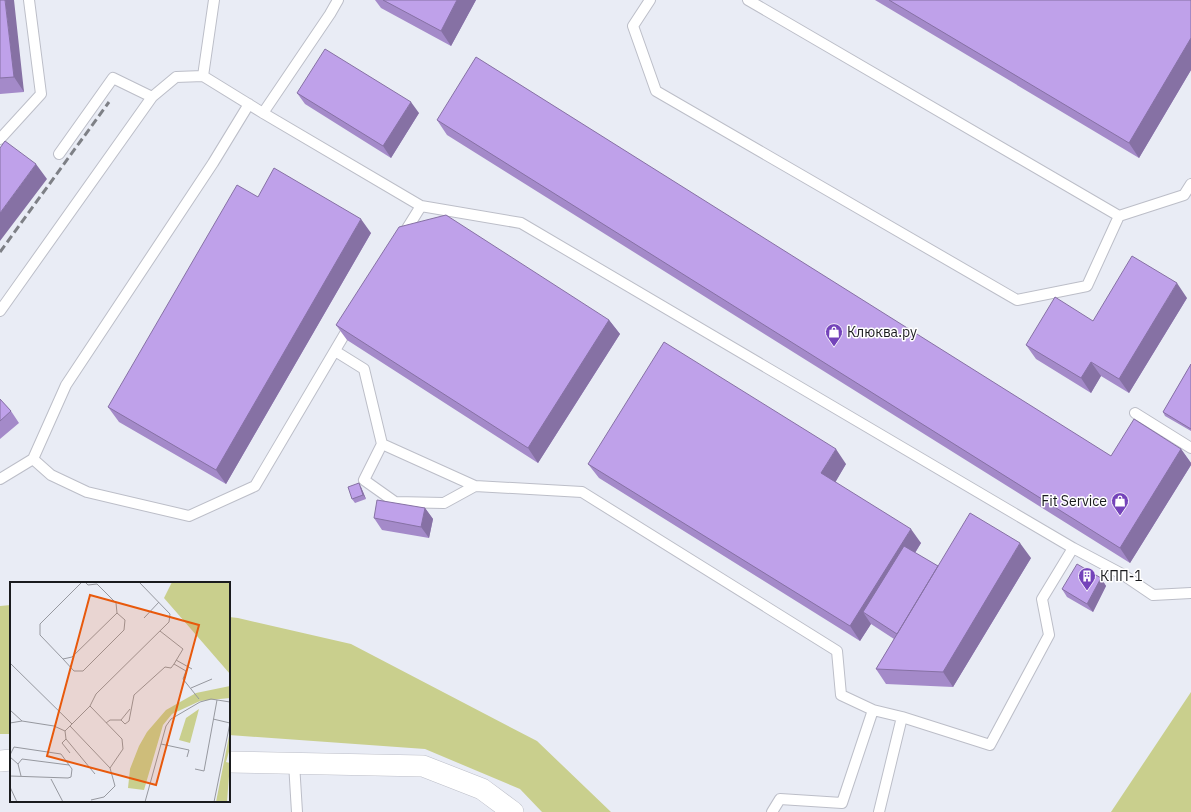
<svg xmlns="http://www.w3.org/2000/svg" width="1191" height="812" font-family="'IBM Plex Sans',sans-serif">
  <style>
    .green { fill: #c9cf8d }
    .lines { fill: none; stroke-linecap: round; stroke-linejoin: round }
    .lane-casing { stroke: #bcbec8; stroke-width: 12 }
    .street-casing { stroke: #bcbec8; stroke-width: 22 }
    .lane { stroke: #fff; stroke-width: 10 }
    .street { stroke: #fff; stroke-width: 21 }
    .rail { stroke: #7e8086; stroke-width: 3; stroke-dasharray: 8 4; stroke-linecap: butt }
    .wall { fill: #a48ac9 }
    .shaded-wall { fill: #8671a4 }
    .building { fill: #bfa1ea; stroke: #8671a4 }
    .labels { text-anchor: middle; stroke-width: 3; stroke-linejoin: round; paint-order: stroke }
    .poi-label { font-size: 14px; fill: #1a1b1e; stroke: #fff; text-anchor: start }
    .inset-road { fill: none; stroke: #96989f; stroke-width: 1 }
    .view { fill: #e8590c; fill-opacity: 0.15; stroke: #e8590c; stroke-width: 2 }
    .inset-edge { fill: none; stroke: #1a1b1e; stroke-width: 2 }
  </style>
  <rect width="100%" height="100%" fill="#e9ecf5"/>
  <path class="green" d="M11,605v129h-11v-128z
    M229,617l9,1 113,26 186,97 74,71h-69l-22,-23 -95,-40 -196,-14z
    M1191,692v120h-80z"/>
  <g class="lines">
    <g class="lane-casing">
      <path id="lane" d="M650,0l-17,26 23,65 361,209 70,-14 32,-70
        M748,0l371,216 65,-21 7,-11
        M203,76l11,-76
        M263,113l67,-99 8,-14
        M0,139l41,-45 -12,-94
        M59,154l54,-76 39,19
        M403,235l18,-29
        M0,311l152,-214 24,-20 27,-1 60,37 158,93 100,17 552,325 49,26 31,21 38,-2
        M335,351l29,18 18,75 -18,36 31,22 49,1 31,-17 107,6 255,159 4,44 32,15
        M1135,413l56,35
        M382,444l93,42
        M33,459l18,16 36,17 102,24 66,-30 95,-161
        M0,479l33,-20 33,-74 147,-222 36,-59
        M294,763l3,49
        M772,812l8,-13 62,4 31,-93 29,7 88,28 59,-110 -7,-36 31,-51
        M879,812l23,-95"/>
    </g>
    <g class="street-casing">
      <path id="street" d="M0,761l11,-1
        M229,762l194,4 59,23 31,23"/>
    </g>
    <use href="#lane" class="lane"/>
    <use href="#street" class="street"/>
    <path class="rail" d="M0,252l109,-150"/>
  </g>
  <path class="wall" d="M0,0l24,92 -24,2z
    M375,0h101l-25,46 -70,-38z
    M875,0h316v70l-52,88z
    M297,93l122,20 -28,45 -86,-54z
    M437,120l674,336 70,-7 10,14v2l-61,98 -683,-428z
    M258,197l113,36 -145,251 -107,-62 -11,-15z
    M1187,298l-58,95 -28,-17 -10,17 -55,-34 -10,-14 67,-24z
    M609,320l11,14 -82,129 -191,-123 -11,-15z
    M1191,364v67l-26,-15 -2,-4z
    M0,399l11,12 8,12 -19,16z
    M588,464h258l-11,18 86,61 -6,10 23,13 93,-8 -78,129 -67,-3 -10,-15 18,-30 -23,-15 -11,17 -261,-163z
    M361,487l5,12 -11,4 -3,-4z
    M425,508l8,11 -4,19 -47,-8 -8,-12z
    M1101,578l5,8 -13,26 -26,-15 -5,-8z"/>
  <path class="shaded-wall" d="M5,0h9l10,92 -10,-15z
    M457,0h19l-25,46 -10,-15z
    M1191,38v32l-52,88 -10,-15z
    M411,102l8,11 -28,45 -8,-12z
    M36,164l11,15 -47,62v-28z
    M361,219l10,14 -145,251 -10,-14z
    M1177,283l10,15 -58,95 -10,-14z
    M609,320l11,14 -82,129 -10,-15z
    M1091,362l10,14 -10,17 -10,-15z
    M836,449l10,15 -14,24 -11,-15z
    M1181,449l10,14v2l-61,98 -10,-15z
    M359,483l2,4 5,12 -3,-4z
    M425,508l8,11 -4,19 -8,-11z
    M911,529l10,14 -47,76 -11,-7 8,12 -11,17 -10,-15z
    M1020,543l11,15 -78,129 -10,-15z
    M1101,578l5,8 -13,26 -6,-8z"/>
  <path class="building" d="M0,0h5l9,77 -14,1z
    M383,0h74l-16,31z
    M889,0h302v38l-62,105z
    M325,49l86,53 -28,44 -86,-53z
    M476,57l635,399 23,-37 47,30 -61,99 -683,-428z
    M5,141l31,23 -36,49v-65z
    M274,168l87,51 -145,251 -108,-63 129,-222 21,12z
    M446,215l163,105 -81,128 -192,-123 63,-98z
    M1132,256l45,27 -58,96 -28,-17 -10,16 -55,-33 29,-48 38,24z
    M664,342l172,107 -15,24 90,56 -61,97 -262,-162z
    M1191,364v65l-28,-17z
    M0,399l11,12 -11,10z
    M359,483l4,12 -11,4 -4,-12z
    M377,500l48,8 -4,19 -47,-9z
    M970,513l50,30 -77,129 -67,-3z
    M904,546l34,20 -41,68 -34,-22z
    M1077,564l24,14 -14,26 -25,-15z"/>
  <defs>
    <g id="shop-pin" transform="scale(0.9)"><path d="M0 17L-7.5 6A9.5 9.5 0 1 1 7.5 6Z" fill="#7443ba" stroke="#fff"/><path d="M-5-2.5h2.3a2.7 3.5 0 0 1 5.4 0H5L5.5 6h-11ZM-1.5-2.5h3a1.5 2.3 0 0 0-3 0Z" fill="#fff"/></g>
    <g id="building-pin" transform="scale(0.9)"><path d="M0 17L-7.5 6A9.5 9.5 0 1 1 7.5 6Z" fill="#7443ba" stroke="#fff"/><path d="M-4-6H4V6H1V3H-1V6H-4ZM-2.5-4.3h1.7v1.8h-1.7ZM.8-4.3h1.7v1.8H.8ZM-2.5-1h1.7V.8h-1.7ZM.8-1h1.7V.8H.8Z" fill="#fff"/></g>
  </defs>
  <g fill-rule="evenodd">
    <use href="#shop-pin" x="834" y="332"/>
    <use href="#shop-pin" x="1120" y="501"/>
    <use href="#building-pin" x="1087" y="576"/>
  </g>
  <g class="labels">
    <g class="poi-label">
      <text x="847" y="337">Клюква.ру</text>
      <text x="1107" y="506" text-anchor="end">Fit Service</text>
      <text x="1100" y="581">КПП-1</text>
    </g>
  </g>
  <g transform="translate(10 582)">
    <rect width="220" height="220" fill="#e9ecf5"/>
    <path d="M162,0h58v92l-66,-76zM220,104v12l-30,3 -28,13 -9,11 -19,65 -16,-2 2,-19 9,-23 8,-14 19,-22 30,-17zM189,127l-9,34 -11,-3 7,-22zM220,149v17l-4,14 4,1 -3,39h-11z" fill="#c9cf8d"/>
    <path class="inset-road" d="M72,0l-42,42v11l23,24 9,-2 45,-44 -1,-10 -19,-19 -9,1 -3,-3M134,36l15,-16M150,49l23,18 -9,15 12,7 -3,8 16,20M53,77l11,12h9l41,-41 1,-10 -8,-7M166,78l16,9M0,81l62,61M181,106l21,-9M80,124l32,33 1,10 -13,19M0,128l12,11M203,137l17,4 -16,79M111,138l9,-11M0,141l12,-2 32,5 11,5M96,141l4,-3h11l4,4 4,-3 5,-26 31,-28 6,1 3,-4M60,144l40,42 5,18 -11,11 -13,3M56,157l-4,4 8,10M151,162l28,6 -2,7M0,173l4,-8 47,7 11,15 -1,8 -3,1 -58,-2M0,175l8,7 3,12M8,182l4,-5 47,6M185,187l9,2 13,-71M85,192l-29,-35 -1,-8 25,-25 6,-12 73,-72 1,-8 -31,-32M41,197l12,23M0,205l7,15M135,220l21,-76 5,-7 29,-17 11,-3 19,3"/>
    <path class="view" d="M80,13l109,30 -43,160 -109,-29z"/>
    <rect width="220" height="220" class="inset-edge"/>
  </g>
</svg>
